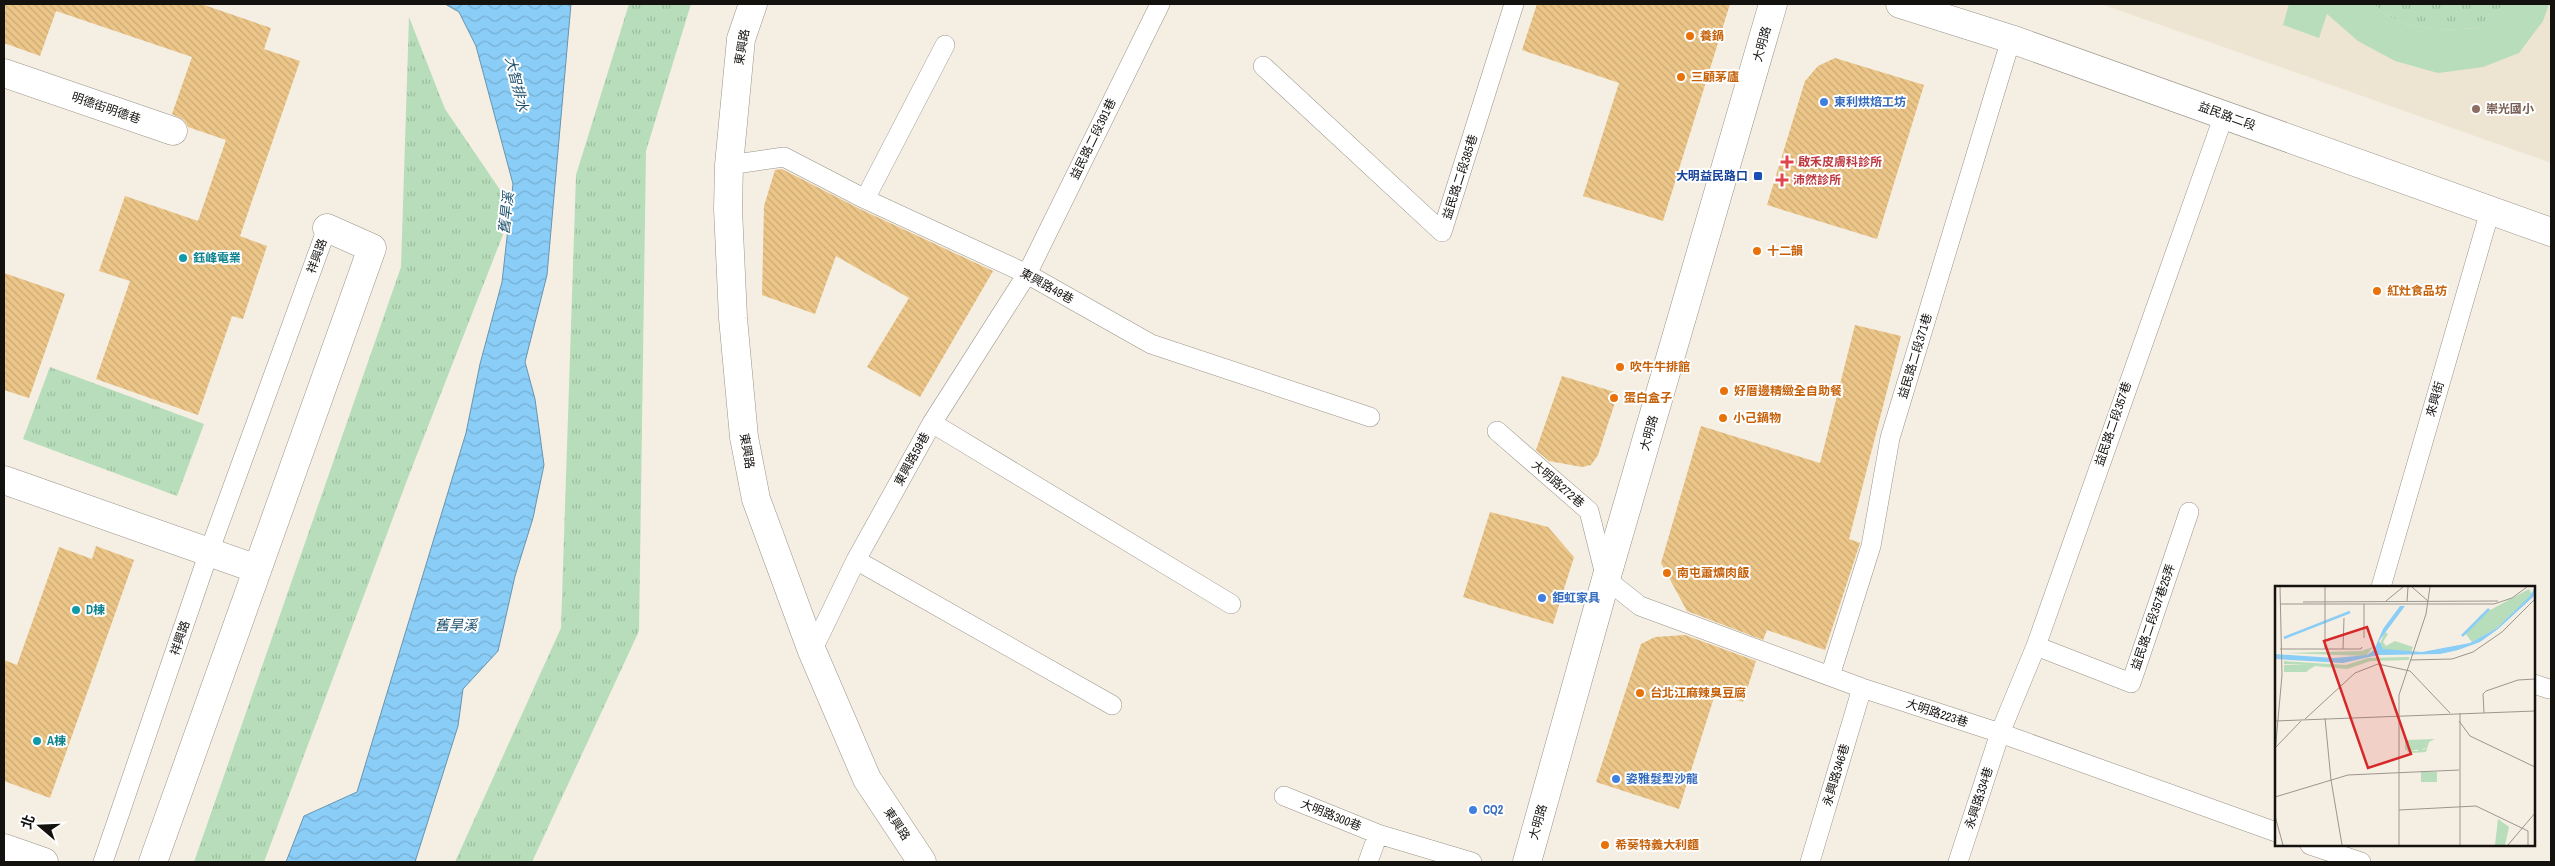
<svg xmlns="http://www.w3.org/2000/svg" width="2555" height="866" font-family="'Archivo Narrow','Noto Sans TC',sans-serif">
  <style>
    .built { fill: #eee4d2 }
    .grass { fill: url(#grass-tufts) }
    .pitch { fill: #b7ddba }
    .water { fill: url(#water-waves); stroke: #6795b1 }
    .building { fill: url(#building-back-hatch) }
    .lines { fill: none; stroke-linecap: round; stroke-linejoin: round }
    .service-casing { stroke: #999389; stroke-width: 20 }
    .minor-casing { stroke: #999389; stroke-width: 29 }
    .tertiary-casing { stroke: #999389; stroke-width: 29 }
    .service { stroke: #fff; stroke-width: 19 }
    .minor { stroke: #fff; stroke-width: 28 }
    .tertiary { stroke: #fff; stroke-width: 28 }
    .food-dot { fill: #e8710a; stroke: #fff; stroke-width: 2 }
    .shop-dot { fill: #3f7fe0; stroke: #fff; stroke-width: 2 }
    .education-dot { fill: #8d6e63; stroke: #fff; stroke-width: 2 }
    .health-dot { fill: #e0444e; stroke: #fff; stroke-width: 2 }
    .transit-dot { fill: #1a4fb4; stroke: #fff; stroke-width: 2 }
    .culture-dot { fill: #0f9aa8; stroke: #fff; stroke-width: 2 }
    .labels { text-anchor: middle; stroke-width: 4; stroke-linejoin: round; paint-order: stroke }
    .food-label { font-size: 12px; font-weight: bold; fill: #c56008; stroke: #fff; text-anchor: start }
    .street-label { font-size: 12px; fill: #14120f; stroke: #fff }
    .shop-label { font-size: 12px; font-weight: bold; fill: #366cbe; stroke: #fff; text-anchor: start }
    .education-label { font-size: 12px; font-weight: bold; fill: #785e54; stroke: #fff; text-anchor: start }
    .health-label { font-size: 12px; font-weight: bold; fill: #be3a42; stroke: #fff; text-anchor: start }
    .transit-label { font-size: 12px; font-weight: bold; fill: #164399; stroke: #fff; text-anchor: end }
    .culture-label { font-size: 12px; font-weight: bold; fill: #0d838f; stroke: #fff; text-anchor: start }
    .water-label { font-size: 14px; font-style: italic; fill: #1c4f6c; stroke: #fff }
    .inset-river { fill: none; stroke: #8acdf7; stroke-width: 2.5 }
    .inset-road { fill: none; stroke: #9b968e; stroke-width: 1 }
    .view { fill: #d62828; fill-opacity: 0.15; stroke: #d62828; stroke-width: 2.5 }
    .inset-edge { fill: none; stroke: #14120f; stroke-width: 2.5 }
  </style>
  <defs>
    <pattern id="grass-tufts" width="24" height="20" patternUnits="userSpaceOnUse" patternTransform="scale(1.25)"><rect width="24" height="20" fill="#b7ddba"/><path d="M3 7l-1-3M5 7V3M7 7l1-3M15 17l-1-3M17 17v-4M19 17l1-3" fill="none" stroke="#9cbd9f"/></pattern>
    <pattern id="water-waves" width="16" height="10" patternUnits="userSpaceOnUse" patternTransform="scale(1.25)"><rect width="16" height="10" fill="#8acdf7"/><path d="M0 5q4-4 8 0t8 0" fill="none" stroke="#76afd3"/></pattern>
    <pattern id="building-back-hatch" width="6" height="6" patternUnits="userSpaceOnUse" patternTransform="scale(1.25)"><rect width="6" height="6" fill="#ecc688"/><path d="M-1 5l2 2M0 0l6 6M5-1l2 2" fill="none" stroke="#caa974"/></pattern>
  </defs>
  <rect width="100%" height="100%" fill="#f5eee3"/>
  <path class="built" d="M2101,4h450v159l-302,-107z"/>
  <path class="grass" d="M629,4h62l-45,147 -7,480 -107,231h-77l106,-234 15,-453z
    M2374,4h130l-26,24 -39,2 -34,-6 -22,-11z
    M409,17l36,92 68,100 -104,266 -145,387h-70l207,-595z
    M50,367l154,57 -27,72 -154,-57z"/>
  <path class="pitch" d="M2289,4h85l9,9 22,11 34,6 39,-2 26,-24h45l-6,17 -24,32 -36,14 -45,6 -43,-12 -37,-20 -31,-27 -8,24 -36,-13z"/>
  <path class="water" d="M445,4h126l-24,271 -22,87 10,37 9,66 -11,53 -18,58 -17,75 -35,38 -5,37 -43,136h-129l18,-46 53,-24 109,-359 14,-69 22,-82 11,-98 -37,-138 -17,-34z"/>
  <path class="building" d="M4,4h197l70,24 -7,21 36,12 -60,175 27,10 -24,73 -11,-3 -34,99 -102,-36 34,-98 -31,-10 26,-75 73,25 28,-81 -38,-13 -4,-7 -12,-6 20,-57 -136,-46 -16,45 -36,-13z
    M1537,4h193l-67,217 -80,-25 36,-113 -97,-33z
    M1835,58l89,27 -47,154 -110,-34 38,-124 13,-15z
    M782,169l78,40 133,62 -73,126 -53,-30 42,-69 -73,-42 -21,58 -53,-19 2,-89 11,-36z
    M4,273l61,21 -36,104 -25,-8z
    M1855,325l46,11 -52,203 11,4 -35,107 -58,-20 -4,10 -76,-29 -26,-48 40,-137 119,37z
    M1562,376l56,17 -20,62 -7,10 -9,2 -33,-6 -13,-11z
    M1490,512l58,15 26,30 -21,67 -90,-27z
    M96,546l38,14 -84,238 -46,-17v-121l13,5 42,-118 33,12z
    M1685,635l71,26 -13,41 -28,-8 -36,115 -83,-27 45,-138 14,-7z"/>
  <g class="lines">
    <g class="service-casing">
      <path id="service" d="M1263,66l179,166 72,-228
        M729,165l55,-8 81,42 162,75 124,70 219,73
        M865,199l80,-154
        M932,423l299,181
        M1497,431l92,80 17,68 34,27 222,82 138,45 276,99
        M856,560l256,145
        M2381,587l109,-376
        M2036,646l95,37 58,-171
        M812,651l44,-91 76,-137 95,-149 133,-270
        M1830,676l41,-130 19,-108 121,-399
        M2534,684l15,5
        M1284,796l94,38 94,28
        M2310,845l51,17
        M103,862l106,-310 118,-324
        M1368,862l10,-28
        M1810,862l52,-174
        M1958,862l42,-129 36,-87 188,-531"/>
    </g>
    <g class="minor-casing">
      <path id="minor" d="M1900,4l111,35 540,193
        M4,73l169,58
        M4,480l253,89
        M4,848l40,14
        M153,862l219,-614 -45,-20
        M1527,862l79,-283 167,-575"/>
    </g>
    <g class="tertiary-casing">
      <path id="tertiary" d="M753,4l-12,35 -12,126 -1,44 5,109 11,119 12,62 56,152 55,128 55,83"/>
    </g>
    <use href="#service" class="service"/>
    <use href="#minor" class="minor"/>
    <use href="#tertiary" class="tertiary"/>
  </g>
  <g class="food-dot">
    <circle cx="1690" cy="36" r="5"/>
    <circle cx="1681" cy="77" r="5"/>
    <circle cx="1757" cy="251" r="5"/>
    <circle cx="2377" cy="291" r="5"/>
    <circle cx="1620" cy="367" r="5"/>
    <circle cx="1724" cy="391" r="5"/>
    <circle cx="1614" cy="398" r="5"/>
    <circle cx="1723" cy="418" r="5"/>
    <circle cx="1667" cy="573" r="5"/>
    <circle cx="1640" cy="693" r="5"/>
    <circle cx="1605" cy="845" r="5"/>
  </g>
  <g class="shop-dot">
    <circle cx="1824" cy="102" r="5"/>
    <circle cx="1542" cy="598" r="5"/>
    <circle cx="1616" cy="779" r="5"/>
    <circle cx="1473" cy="810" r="5"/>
  </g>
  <circle class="education-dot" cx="2476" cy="109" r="5"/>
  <g class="health-dot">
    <path d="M1784.5 154.5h5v5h5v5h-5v5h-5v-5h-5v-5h5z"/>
    <path d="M1779.5 172.5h5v5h5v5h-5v5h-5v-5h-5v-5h5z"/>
  </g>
  <rect class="transit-dot" x="1753" y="171" width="10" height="10" rx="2.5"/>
  <g class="culture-dot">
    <circle cx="183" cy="258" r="5"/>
    <circle cx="76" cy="610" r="5"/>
    <circle cx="37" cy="741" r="5"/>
  </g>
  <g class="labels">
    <g class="food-label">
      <text x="1700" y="40">養鍋</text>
      <text x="1691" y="81">三顧茅廬</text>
      <text x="1767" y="255">十二韻</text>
      <text x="2387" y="295">紅灶食品坊</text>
      <text x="1630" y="371">吹牛牛排館</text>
      <text x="1734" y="395">好厝邊精緻全自助餐</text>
      <text x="1624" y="402">蛋白盒子</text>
      <text x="1733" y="422">小己鍋物</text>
      <text x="1677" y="577">南屯蕭爌肉飯</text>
      <text x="1650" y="697">台北江麻辣臭豆腐</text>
      <text x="1615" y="849">希葵特義大利麵</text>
    </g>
    <g class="street-label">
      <text transform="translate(1762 44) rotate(-74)" y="4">大明路</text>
      <text transform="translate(742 47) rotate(-80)" y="4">東興路</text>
      <text transform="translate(106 108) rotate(19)" y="4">明德街明德巷</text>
      <text transform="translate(2227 116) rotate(20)" y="4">益民路二段</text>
      <text transform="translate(1093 139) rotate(-64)" y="4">益民路二段391巷</text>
      <text transform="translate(1460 177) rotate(-72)" y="4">益民路二段385巷</text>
      <text transform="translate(317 256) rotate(-70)" y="4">祥興路</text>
      <text transform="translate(1047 286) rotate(29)" y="4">東興路49巷</text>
      <text transform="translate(1915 356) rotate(-73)" y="4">益民路二段371巷</text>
      <text transform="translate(2435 399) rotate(-74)" y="4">來興街</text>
      <text transform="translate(2113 424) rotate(-71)" y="4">益民路二段357巷</text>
      <text transform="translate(1649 433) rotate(-74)" y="4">大明路</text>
      <text transform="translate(747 451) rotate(80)" y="4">東興路</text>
      <text transform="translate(912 459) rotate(-61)" y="4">東興路59巷</text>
      <text transform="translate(1558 484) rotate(41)" y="4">大明路272巷</text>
      <text transform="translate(2153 617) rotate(-71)" y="4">益民路二段357巷25弄</text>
      <text transform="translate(180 638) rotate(-71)" y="4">祥興路</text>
      <text transform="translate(1937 713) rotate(18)" y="4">大明路223巷</text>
      <text transform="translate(1836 775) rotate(-73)" y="4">永興路346巷</text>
      <text transform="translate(1979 798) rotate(-72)" y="4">永興路334巷</text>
      <text transform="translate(1331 815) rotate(22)" y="4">大明路300巷</text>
      <text transform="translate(1538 822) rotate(-74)" y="4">大明路</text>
      <text transform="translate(897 824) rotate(56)" y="4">東興路</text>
    </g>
    <g class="shop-label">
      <text x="1834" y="106">東利烘焙工坊</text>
      <text x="1552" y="602">鉅虹家具</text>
      <text x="1626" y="783">姿雅髮型沙龍</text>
      <text x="1483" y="814">CQ2</text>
    </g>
    <g class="education-label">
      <text x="2486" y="113">崇光國小</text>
    </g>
    <g class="health-label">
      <text x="1798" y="166">啟禾皮膚科診所</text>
      <text x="1793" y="184">沛然診所</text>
    </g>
    <g class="transit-label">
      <text x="1748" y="180">大明益民路口</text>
    </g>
    <g class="culture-label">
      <text x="193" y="262">鈺峰電業</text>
      <text x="86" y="614">D棟</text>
      <text x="47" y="745">A棟</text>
    </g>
    <g class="water-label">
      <text transform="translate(517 84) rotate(76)" y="5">大智排水</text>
      <text transform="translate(506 213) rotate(-83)" y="5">舊旱溪</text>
      <text x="456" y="630">舊旱溪</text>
    </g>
  </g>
  <g transform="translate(2275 586)">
    <rect width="260" height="260" fill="#f5eee3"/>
    <path d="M110,46l3,2 -5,8 3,4 9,-5 18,6 -3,7 -29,1 -4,-5zM98,61l-7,9 -82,-3 77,-2zM134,71v3l-38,1 -24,8 -32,-3 -5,3 -3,-5h-23v-3l62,4 22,-7zM134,156h16l2,6 -17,3z" fill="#b7ddba"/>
    <path d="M254,3l3,5 -4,5 -31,29 -25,14 -7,-9 16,-18zM32,78l3,5 -4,3h-22v-7zM146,186h16v10h-16z" fill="#b7ddba"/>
    <path d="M160,153l-6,3 -3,10 -16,1 -5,-4v-9zM135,156h15l2,6 -4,2 -1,-7h-4v8h-8l-3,-4zM223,233l11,8 -4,18h-10z" fill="#b7ddba" fill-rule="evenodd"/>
    <path d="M260,1l-1,9 -36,33 -18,13 -22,8 -18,4 -62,1 -35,8 -68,-4v-5l59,4 33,-3 7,-5 9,-21 17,-23h5l-26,35 4,8 39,3 48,-9 27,-15 33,-32z" fill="#8acdf7"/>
    <path class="inset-river" d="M187,50l27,-27M9,52l66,-26"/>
    <path class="inset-road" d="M50,1v62M137,1l16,14M111,15l17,-14M28,16l195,-1M132,16l1,-15M5,18h214l18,-6 15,-11M89,52v-34M5,63h81l1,-2M68,63l1,-31M135,74l42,-1 21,-7 29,-20 33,-33M185,127v132M209,127l-1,-19 3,-3 32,-11 17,-1M50,132l6,62 11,65M30,133l50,-46 23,-9 32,7 40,42M0,135l260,-10M184,135l11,15 65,31M0,162l26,-27M0,167l7,-78 -2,-88M0,211l73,-22 111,-5M124,224l77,-4 52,25v14M0,230l8,29M124,259v-150l27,-81 4,-27M233,259l27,-32"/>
    <path class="view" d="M92,41l44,127 -43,14 -44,-127z"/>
    <rect width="260" height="260" class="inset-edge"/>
  </g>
  <rect width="2555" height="866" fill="none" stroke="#14120f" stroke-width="10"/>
  <g transform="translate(40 826) rotate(289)" stroke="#ffffff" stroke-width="4" paint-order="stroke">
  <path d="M0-4L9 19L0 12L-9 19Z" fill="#14120f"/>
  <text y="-8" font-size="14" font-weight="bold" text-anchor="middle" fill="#14120f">北</text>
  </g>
</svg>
